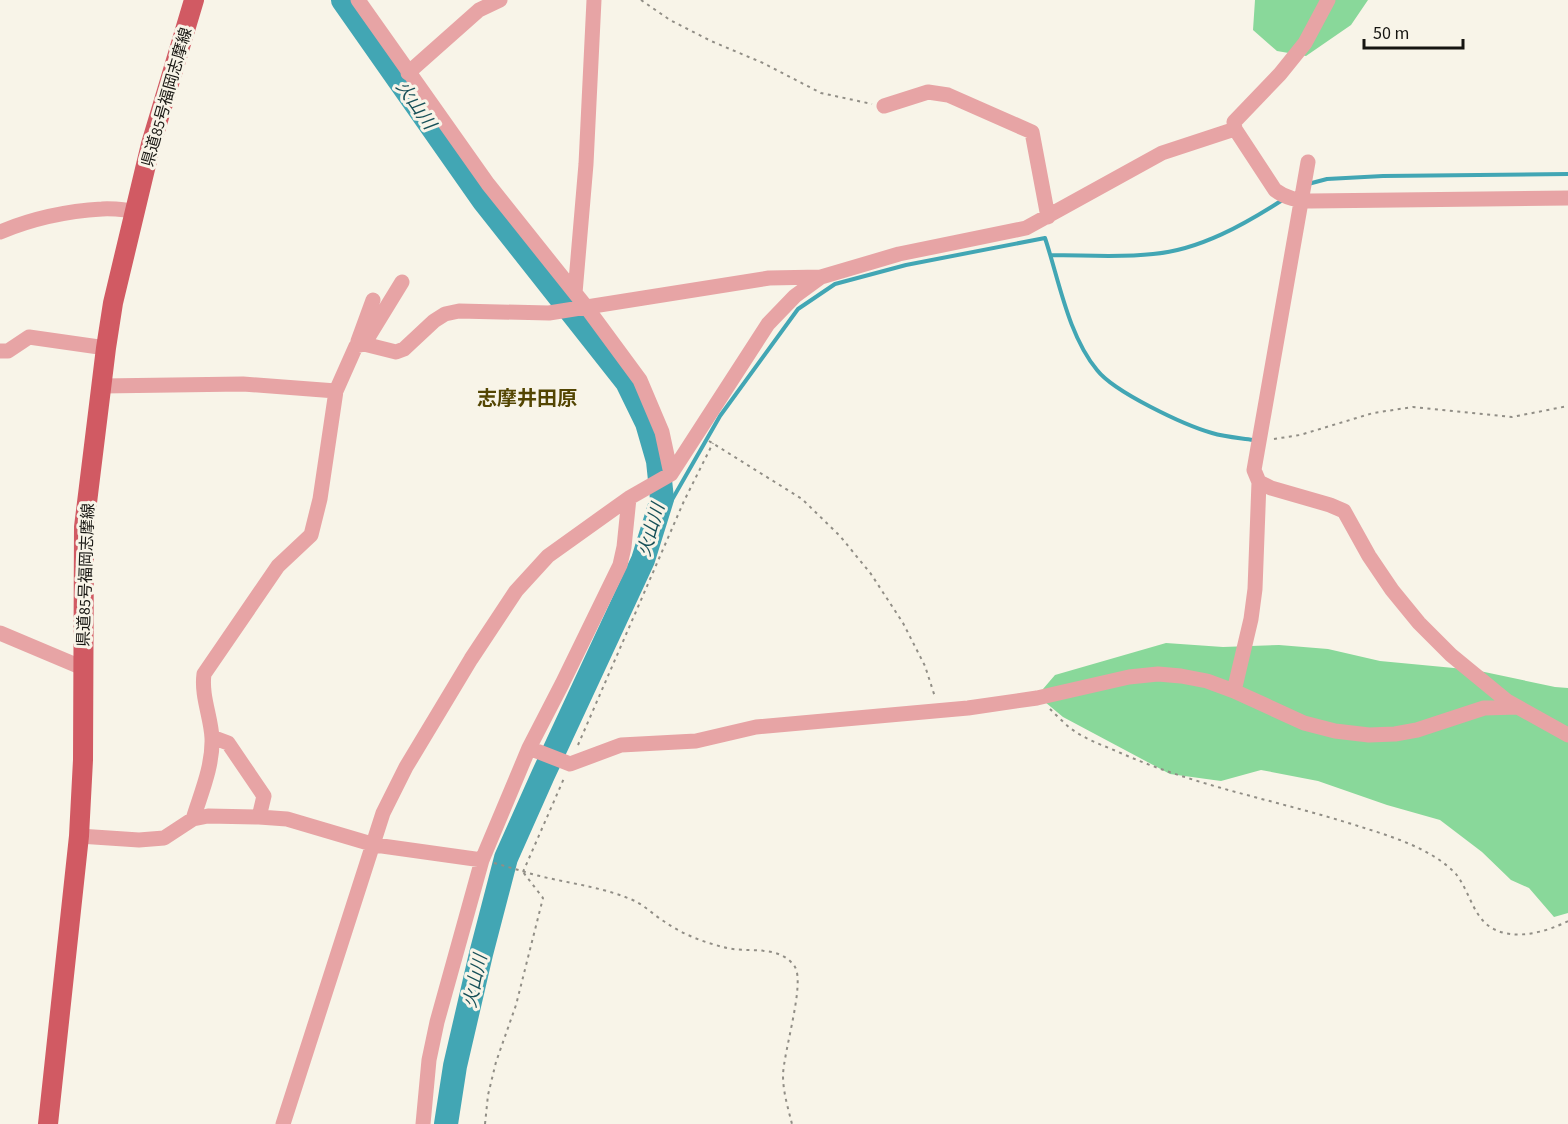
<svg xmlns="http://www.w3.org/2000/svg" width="1568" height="1124" font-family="'Source Sans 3','Noto Sans JP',sans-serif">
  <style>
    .forest { fill: #89d89a }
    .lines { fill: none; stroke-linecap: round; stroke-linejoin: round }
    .stream { stroke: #42a6b4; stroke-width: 4 }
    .river { stroke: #42a6b4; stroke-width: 24 }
    .path { stroke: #918e86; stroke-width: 2; stroke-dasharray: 3 4.5; stroke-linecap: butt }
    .minor { stroke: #e7a4a5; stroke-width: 15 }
    .major { stroke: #d15a63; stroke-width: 20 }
    .labels { text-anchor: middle; stroke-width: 6; stroke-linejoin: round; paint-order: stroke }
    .street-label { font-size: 16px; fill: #161511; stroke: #f8f4e8 }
    .water-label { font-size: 18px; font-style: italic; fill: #175058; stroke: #f8f4e8 }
    .quarter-label { font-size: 20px; font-weight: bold; fill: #534502; stroke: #f8f4e8 }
  </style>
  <rect width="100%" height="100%" fill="#f8f4e8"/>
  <path class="forest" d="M1255,0h113l-17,25 -45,31 -29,-5 -24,-21z
    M1166,643l57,4 56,-2 49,4 52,12 95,9 80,17 13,1v225l-14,4 -25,-29 -18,-8 -29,-28 -42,-32 -53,-15 -69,-24 -57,-11 -40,11 -51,-7 -107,-57 -18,-15 -2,-13 12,-14z"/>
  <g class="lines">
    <path class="stream" d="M1308,184l19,-5 56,-3 185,-2
      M1051,255c33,0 68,3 102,-1 47,-4 92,-30 131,-55
      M655,525l14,-20 51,-89 78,-107 37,-25 71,-19 139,-27c14,42 23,97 52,132 17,22 87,55 115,63 13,4 28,5 41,7"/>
    <path class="river" d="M343,0l141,201 143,181 20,41 11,38 4,38 -19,61 -100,215 -37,83 -25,96 -26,112 -9,58"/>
    <path class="path" d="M641,0l29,20 41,21 52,22 58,30 51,11
      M1274,439l26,-4 73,-22 40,-6 99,10 56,-11
      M709,441l93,58 38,37 31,38 32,49 22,43 10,31
      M1050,709c6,6 13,13 20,19 16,12 35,18 53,26 75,33 157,47 235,72 32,10 69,21 94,44 12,10 18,34 28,47 20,28 63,17 88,4
      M578,745l106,-244 29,-58
      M494,863c11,3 21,6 31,9 36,11 74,13 110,29 10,5 20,15 30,21 17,12 38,20 58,25 23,7 56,-4 72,20 10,17 -11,83 -12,108 0,17 5,33 9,49
      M523,872l42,-96
      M485,1124l3,-29 8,-33 20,-57 27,-107 -20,-26"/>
    <path class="minor" d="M358,0l130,184 99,124 53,72 22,52 9,42
      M1328,0l-23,43 -25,31 -46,48 1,7 40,61c12,9 22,10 36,11l257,-3
      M408,73l71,-63 21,-10
      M884,106l44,-14 20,3 84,37 16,85
      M0,232c31,-13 68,-21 102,-23 10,-1 22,1 33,2
      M575,293l11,-129 8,-164
      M358,341l15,-41
      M364,344l38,-62
      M0,351h8l21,-14 77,11
      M102,386l141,-2 93,7
      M1259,482l12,6 59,17 14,6 25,45 23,34 27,33 32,32 56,46 61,34
      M0,633l83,35
      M1234,691l17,-72 4,-30 4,-107 -5,-12 54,-308
      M212,737l16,6 36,53 -5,21
      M529,748l41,16 51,-19 75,-4 60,-14 212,-19 69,-10 92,-21 29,-3 23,2 26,5 27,10 70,32 31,8 34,4 26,-1 22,-4 67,-22 34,-1
      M193,819c8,-26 20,-53 19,-81 -1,-21 -11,-42 -8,-64l74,-108 33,-31 9,-36 16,-108 20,-45 8,-2 32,8 8,-3 30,-28 11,-7 14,-3 90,2 220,-35 52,-1 78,-23 127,-26 136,-75 73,-24
      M79,836l60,4 25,-2 29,-19 15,-3 51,1 28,2 88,26 107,15
      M283,1124l100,-311 23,-46 65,-108 45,-68 32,-35 81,-58 42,-24 97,-150 27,-28 26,-19
      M423,1124l6,-64 8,-38 45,-162 47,-112 33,-64 58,-119 4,-18 5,-49"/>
    <path class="major" d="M48,1124l31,-288 4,-76 1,-233 22,-179 7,-45 38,-159 43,-144"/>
  </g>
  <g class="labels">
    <g class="street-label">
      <text transform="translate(166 97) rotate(-74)" y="6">県道85号福岡志摩線</text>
      <text transform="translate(85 575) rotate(-88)" y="6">県道85号福岡志摩線</text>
    </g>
    <g class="water-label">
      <text transform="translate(416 105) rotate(55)" y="6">火山川</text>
      <text transform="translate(651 530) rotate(-74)" y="6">火山川</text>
      <text transform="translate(475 981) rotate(-78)" y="6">火山川</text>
    </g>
    <g class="quarter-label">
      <text x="527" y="405">志摩井田原</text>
    </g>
  </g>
  <path d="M1364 39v9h99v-9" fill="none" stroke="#161511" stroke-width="3"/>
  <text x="1373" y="39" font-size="18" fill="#161511" stroke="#f8f4e8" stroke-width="4.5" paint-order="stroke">50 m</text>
</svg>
